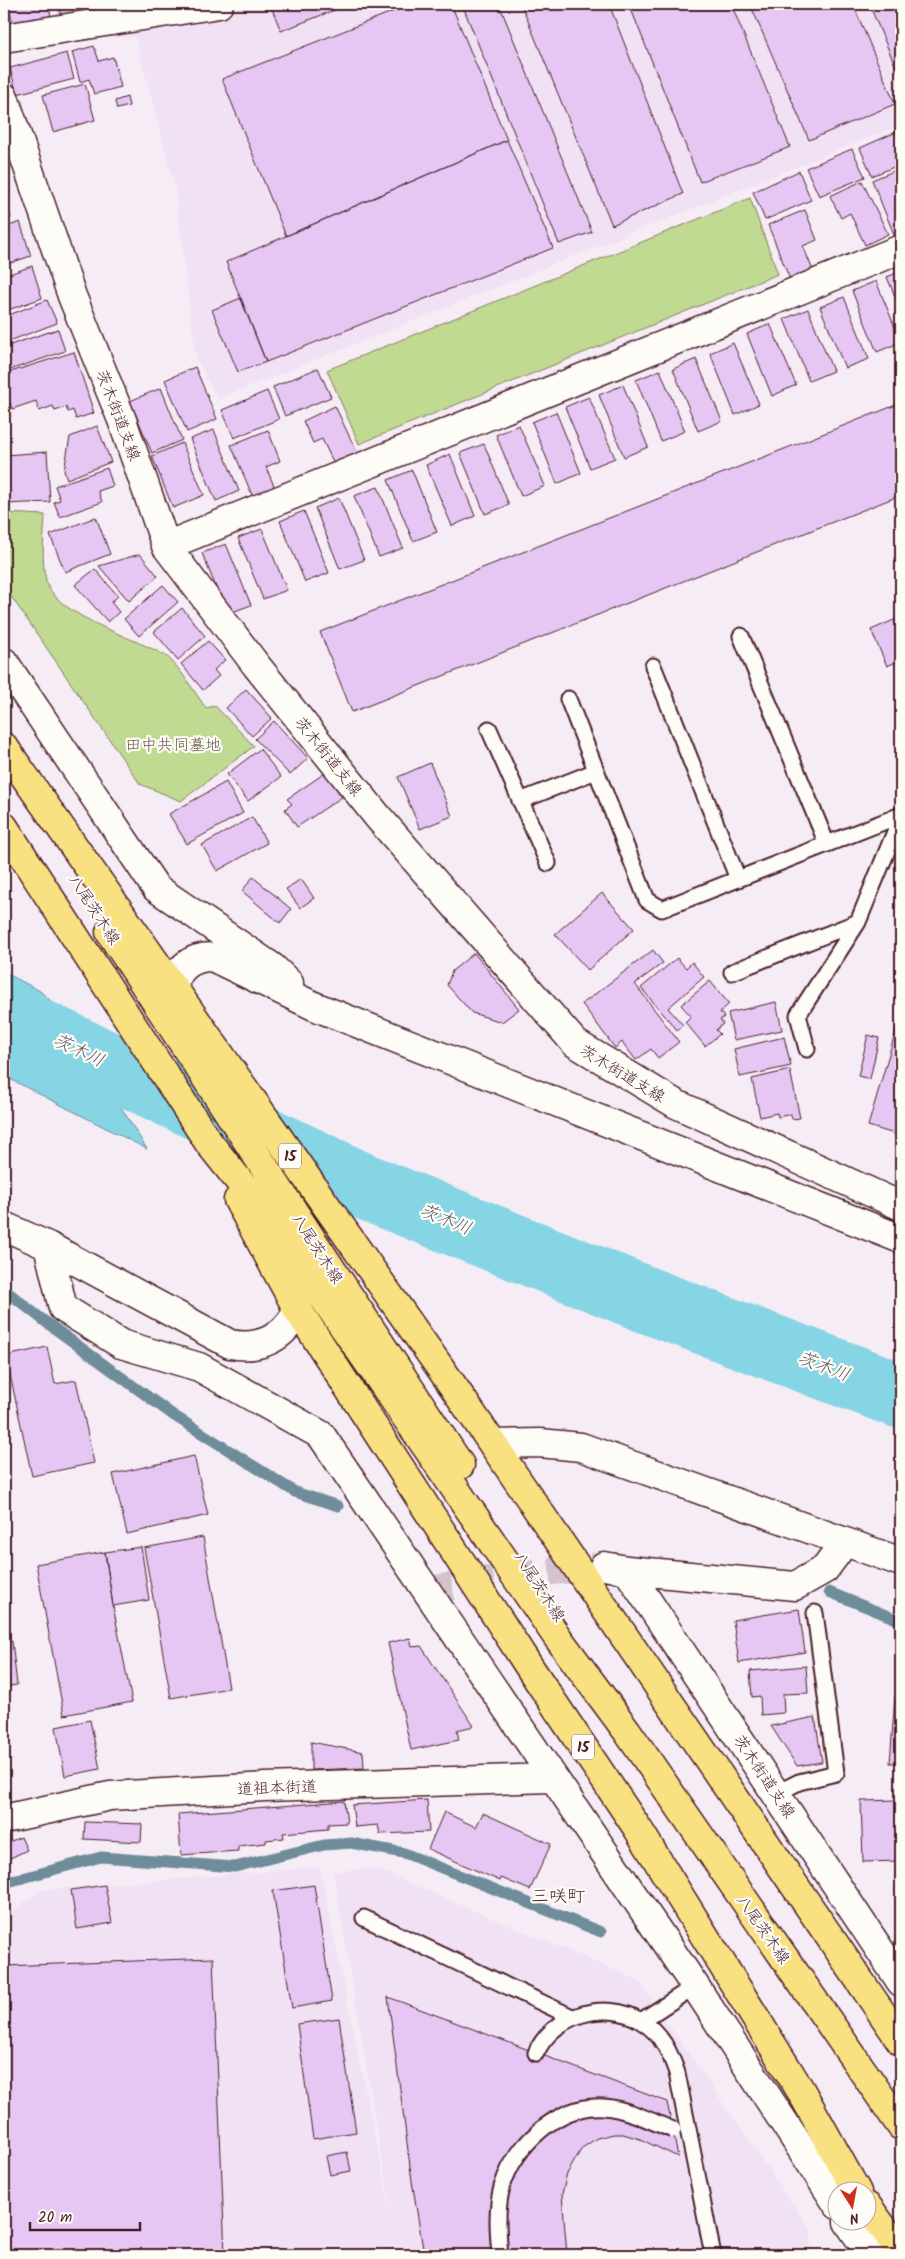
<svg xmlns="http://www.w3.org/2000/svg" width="905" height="2259" font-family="Kalam,'Klee One',sans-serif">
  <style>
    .built { fill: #f1e1f5 }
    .green { fill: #c0da92; stroke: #857c5e }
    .water { fill: #86d5e4; stroke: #6e8c9a }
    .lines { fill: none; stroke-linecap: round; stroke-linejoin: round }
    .stream { stroke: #6e8c9a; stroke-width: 11 }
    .river { stroke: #86d5e4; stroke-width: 66 }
    .building { fill: #e6c7f4; stroke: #4a1f2b }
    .street-tunnel { stroke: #d4c3cd; stroke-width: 28; stroke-dasharray: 28 14; stroke-linecap: butt }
    .lane-casing { stroke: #4a1f2b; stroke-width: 19 }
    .street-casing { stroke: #4a1f2b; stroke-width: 31 }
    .primary-casing { stroke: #4a1f2b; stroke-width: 31 }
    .lane { stroke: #fdfcf7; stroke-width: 15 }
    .street { stroke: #fdfcf7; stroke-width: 28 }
    .primary { stroke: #f9e181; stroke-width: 28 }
    .lane-bridge-casing { stroke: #4a1f2b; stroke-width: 19; stroke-linecap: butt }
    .lane-bridge { stroke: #fdfcf7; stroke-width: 15 }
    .labels { text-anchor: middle; stroke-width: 4.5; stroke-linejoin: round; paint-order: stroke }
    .shield { fill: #fdfcf7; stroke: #806168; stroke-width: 1 }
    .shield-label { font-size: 15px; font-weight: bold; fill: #4a1f2b }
    .street-label { font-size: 16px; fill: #4a1f2b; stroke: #fdfcf7 }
    .park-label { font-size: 16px; fill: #6d574a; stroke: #fdfcf7 }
    .water-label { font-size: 18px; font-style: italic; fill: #5c5662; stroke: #fdfcf7 }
    .neighbourhood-label { font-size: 18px; fill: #4a1f2b; stroke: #fdfcf7 }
  </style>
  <rect width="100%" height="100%" fill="#f6ecf6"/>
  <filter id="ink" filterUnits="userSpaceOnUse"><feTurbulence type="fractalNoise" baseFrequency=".02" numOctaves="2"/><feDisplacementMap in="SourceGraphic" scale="10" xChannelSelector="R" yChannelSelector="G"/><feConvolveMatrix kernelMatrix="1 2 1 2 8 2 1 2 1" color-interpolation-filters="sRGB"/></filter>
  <g filter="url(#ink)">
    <path class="built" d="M92,4h809v121l-683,274 -22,-40 -21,-172 -40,-150 -30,1z
      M320,1867l72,352 -59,-347 41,-4 264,112 174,252 -3,23h-805v-338l37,-27z"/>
    <path class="green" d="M750,198l28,76 -419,170 -32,-74z
      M4,513l41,2c-1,21 -4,45 1,65 8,36 91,58 120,76 11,7 31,40 40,52l9,-2 39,40 -73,55 -41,-17 -136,-198z"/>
    <path class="water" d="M4,972l36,19 12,11 -10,4 46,70 11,-4 48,77 -143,-73z"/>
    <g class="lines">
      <path class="stream" d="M4,1289l39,31 130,95 122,77 43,14
        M829,1592l72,29
        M4,1883l97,-26 134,10 89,-22 27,-2 53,10 197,79"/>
      <path class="river" d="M4,1015l359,171 289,116 249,94"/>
    </g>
    <path class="building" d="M8,4h40l3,12 -37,10z
      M57,4h23l2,7 -19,8z
      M270,4h80l-69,27z
      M412,4h39l56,136 -221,96 -64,-157z
      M462,4h37l93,228 -33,12z
      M521,4h88l74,190 -71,31z
      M629,4h102l59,143 -90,35z
      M750,4h103l42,100 -86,36z
      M869,4h32v75z
      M94,46l5,15 14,-4 8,30 -27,7 -5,-15 -9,3 -8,-30z
      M67,53l7,26 -57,15 -7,-26z
      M85,84l10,36 -42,12 -10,-37z
      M127,97l2,9 -12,3 -2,-8z
      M901,130v34l-29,12 -12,-28z
      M507,140l46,108 -287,114 -40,-100z
      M852,149l13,28 -46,19 -13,-28z
      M901,168v67l-6,2 -23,-57z
      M799,171l12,29 -46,20 -12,-28z
      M862,181l26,53 -23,11 -15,-32 -9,5 -11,-22z
      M4,189l7,29 -7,2z
      M805,210l12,30 -14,6 11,27 -23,9 -23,-57z
      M20,222l11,34 -27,9v-37z
      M32,266l10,32 -34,12 -4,-13v-21z
      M901,271v40l-14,-34z
      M876,281l25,61 -24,10 -25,-61z
      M844,297l25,62 -24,9 -25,-61z
      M241,298l25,64 -28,10 -26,-62z
      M47,300l10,23 -53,20v-26z
      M808,309l25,62 -24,10 -25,-62z
      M770,324l26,61 -24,11 -25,-62z
      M58,329l7,22 -61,21v-25z
      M733,343l26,61 -24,11 -25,-62z
      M74,352l20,61 -18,6 -3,-9 -5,2 -2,-5 -11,4 -2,-5 -14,5 -3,-10 -24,8 -8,-25v-10z
      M696,359l26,62 -24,10 -25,-62z
      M195,367l22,52 -30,13 -22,-52z
      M318,368l13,29 -46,19 -12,-29z
      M660,370l25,61 -24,10 -25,-61z
      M623,385l25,62 -24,10 -25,-62z
      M161,388l21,52 -30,13 -22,-52z
      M267,391l12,28 -45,19 -12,-28z
      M589,397l26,61 -25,10 -25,-61z
      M901,403v92l-549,217 -32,-80z
      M335,406l25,53 -23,11 -15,-31 -9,4 -10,-22z
      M556,412l25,61 -24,11 -25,-62z
      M519,425l26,61 -24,10 -25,-61z
      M97,426l14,36 -44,17 -3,-8 6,-34z
      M214,430l25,61 -23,10 -26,-62z
      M268,430l12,31 -14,6 11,26 -22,9 -24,-57z
      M182,443l22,52 -31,13 -21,-52z
      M484,444l25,61 -24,9 -25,-61z
      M47,452l3,50 -46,2v-49z
      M450,454l25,62 -23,10 -26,-61z
      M107,468l6,18 -15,5 4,11 -42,15 -6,-15 6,-2 -5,-14z
      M412,470l25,62 -24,9 -25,-61z
      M378,487l25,61 -24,9 -25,-61z
      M339,498l25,62 -24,9 -25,-61z
      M304,511l25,62 -24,9 -25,-61z
      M96,517l14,37 -45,18 -15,-37z
      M262,529l25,61 -24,9 -25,-61z
      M226,544l25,61 -24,9 -25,-61z
      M140,554l18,22 -29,25 -30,-35z
      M95,569l23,27 -7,6 8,10 -11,10 -33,-37z
      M163,585l15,17 -39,34 -15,-17z
      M182,608l23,28 -27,24 -24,-28z
      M901,617v43l-14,6 -16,-36z
      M208,641l17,19 -11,10 5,6 -16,14 -22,-26z
      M246,689l26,29 -20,18 -26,-28z
      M274,721l34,37 -18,17 -35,-36z
      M260,749l21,28 -33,24 -21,-27z
      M430,763l22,53 -32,13 -22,-52z
      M325,773l17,24 -45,30 -12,-18 7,-5 -5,-5z
      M226,782l17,31 -56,31 -18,-30z
      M252,817l15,26 -50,28 -15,-26z
      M253,877l38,32 -11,14 -38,-32z
      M301,879l13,19 -14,10 -14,-19z
      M602,893l32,36 -46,41 -33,-36z
      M653,950l10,13 -28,21 44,58 -21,16 -7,-9 -15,11 -14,-18 -7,6 -33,-44z
      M474,953l45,56 -17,13 -30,-9 -25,-28 5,-14z
      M677,958l9,10 6,-6 12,15 -36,31 15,17 -6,5 -36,-42z
      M710,981l19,23 -9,8 4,5 -4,3 3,4 -7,6 4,4 -15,12 -20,-24 6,-6 -10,-11z
      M776,1002l6,28 -48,10 -6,-27z
      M901,1013v123l-33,-10z
      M868,1035l11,3 -9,41 -12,-3z
      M784,1037l7,29 -51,11 -6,-28z
      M790,1070l10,48 -8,1 -1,-5 -13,3 -1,-4 -17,4 -8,-38z
      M47,1347l8,37 21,-4 18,83 -62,13 -26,-120z
      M194,1456l14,59 -81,19 -14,-60z
      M203,1537l26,151 -58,10 -27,-150z
      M141,1547l8,53 -36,6 -8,-54z
      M105,1552l8,54 19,96 -68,13 -28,-151z
      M799,1609l6,43 -66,11 -6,-43z
      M410,1638l2,9 9,-1 53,80 -17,4 2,10 -48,10 -23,-107z
      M12,1641l5,44 -13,2v-45z
      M806,1666l2,27 -25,1 1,19 -23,2 -1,-19 -8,1 -2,-26z
      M895,1696h6v67h-11z
      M815,1717l7,45 -25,4 -26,-40z
      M90,1720l10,49 -35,7 -9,-49z
      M311,1742l52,10 1,16 -53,2z
      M427,1800l2,32 -49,2 -2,-9 -23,2 -3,-22z
      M898,1800v33h3v28l-38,1 -2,-61z
      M344,1801l3,22 -19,1v5l-45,4 1,5 -18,2v3l-28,3v5l-57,4 -3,-41z
      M444,1812l32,15 7,-14 68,31 -21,46 -29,-12 -1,3 -72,-32z
      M85,1822l57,2 -1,18 -57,-3z
      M21,1837l6,13 -23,11v-17z
      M105,1885l7,38 -35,6 -6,-39z
      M314,1885l18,116 -40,7 -19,-117z
      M213,1958l12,297h-221v-289z
      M388,1997l279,105 11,55 -38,-18 -17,-5h-9l-17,4 -15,10 -15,26 -5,20 5,61h-143l-12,-74z
      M339,2018l17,114 -43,7 -16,-115z
      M347,2152l4,19 -21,4 -4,-19z"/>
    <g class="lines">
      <path class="street-tunnel" d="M425,1591l90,-16 85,-9"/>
      <g class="lane-casing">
        <path id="lane" d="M741,636l86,208
          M653,666l85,213
          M568,699l79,201 15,9 239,-94
          M489,729l59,134
          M520,801l76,-30
          M732,972l126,-50
          M807,1049l-9,-34 60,-93 43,-105
          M777,1793l22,-11 37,-9 -21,-160
          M364,1918l208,99
          M641,2021l54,-35
          M536,2053c17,-38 69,-54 105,-32 20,12 29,31 36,52l36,182"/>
      </g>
      <g class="street-casing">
        <path id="street" d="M4,38l215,-34
          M4,97l68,199 50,124 44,126 90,119 122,152 197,226 101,61 225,102
          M166,546l735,-297
          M4,662l152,226 116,79 17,16
          M173,990c3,-21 17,-33 39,-33l102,49 587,233
          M4,1226l44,20 182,98c31,6 54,-6 68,-34
          M48,1246l15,62 58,36 78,23 122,68 374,551 143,219
          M493,1444l47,-1 41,4 320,115
          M604,1566l23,4 168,16 30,-17 20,-27
          M627,1570l274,412
          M4,1819l106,-23 155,-9 287,-9
          M848,2222l23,33"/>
      </g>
      <g class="primary-casing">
        <path id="primary" d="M4,747l449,639 448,655
          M4,827l205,316 59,74 290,421 69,93 274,395
          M110,932l350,533
          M238,1200l60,110 230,355 110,164 163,262 56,101
          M868,2207l33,45"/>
      </g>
      <use href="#lane" class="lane"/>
      <use href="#street" class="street"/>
      <use href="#primary" class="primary"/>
      <g class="lane-bridge-casing">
        <path id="lane-bridge" d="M500,2255c-2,-22 -4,-47 2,-68 13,-42 56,-83 102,-80 24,2 47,14 69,23"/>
      </g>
      <use href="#lane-bridge" class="lane-bridge"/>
    </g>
  </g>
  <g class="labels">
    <g class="shield">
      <rect x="279" y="1143.5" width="22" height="25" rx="4"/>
      <rect x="572" y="1734.5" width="22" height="25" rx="4"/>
    </g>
    <g class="shield-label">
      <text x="290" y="1161">15</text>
      <text x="583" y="1752">15</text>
    </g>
    <g class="street-label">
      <text transform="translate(119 415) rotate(69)" y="6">茨木街道支線</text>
      <text transform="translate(329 756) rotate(51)" y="6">茨木街道支線</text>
      <text transform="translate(95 909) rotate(57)" y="6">八尾茨木線</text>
      <text transform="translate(623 1073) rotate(31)" y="6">茨木街道支線</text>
      <text transform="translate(318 1248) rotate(57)" y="6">八尾茨木線</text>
      <text transform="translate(540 1586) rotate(57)" y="6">八尾茨木線</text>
      <text transform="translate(765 1776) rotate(56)" y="6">茨木街道支線</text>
      <text transform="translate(277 1787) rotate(-2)" y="6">道祖本街道</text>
      <text transform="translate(764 1929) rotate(55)" y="6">八尾茨木線</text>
    </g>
    <g class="park-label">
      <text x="173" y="750">田中共同墓地</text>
    </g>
    <g class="water-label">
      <text transform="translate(79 1050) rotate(25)" y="6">茨木川</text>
      <text transform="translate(446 1219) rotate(22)" y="6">茨木川</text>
      <text transform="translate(824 1366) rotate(21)" y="6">茨木川</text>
    </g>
    <g class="neighbourhood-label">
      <text x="558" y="1902">三咲町</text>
    </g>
  </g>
  <rect width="905" height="2259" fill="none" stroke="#fdfcf7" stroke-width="20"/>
  <rect x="10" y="10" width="885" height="2239" fill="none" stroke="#4a1f2b" stroke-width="2" filter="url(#ink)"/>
  <g transform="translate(852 2206) rotate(169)"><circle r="24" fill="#fdfcf7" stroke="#b5a4a5"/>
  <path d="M0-4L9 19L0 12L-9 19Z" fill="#c8321e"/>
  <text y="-8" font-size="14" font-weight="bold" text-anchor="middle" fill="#4a1f2b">N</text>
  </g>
  <path d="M30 2222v8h110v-8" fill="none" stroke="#4a1f2b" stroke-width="2.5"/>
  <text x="38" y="2222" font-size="15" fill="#4a1f2b" stroke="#fdfcf7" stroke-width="4" paint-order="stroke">20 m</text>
</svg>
